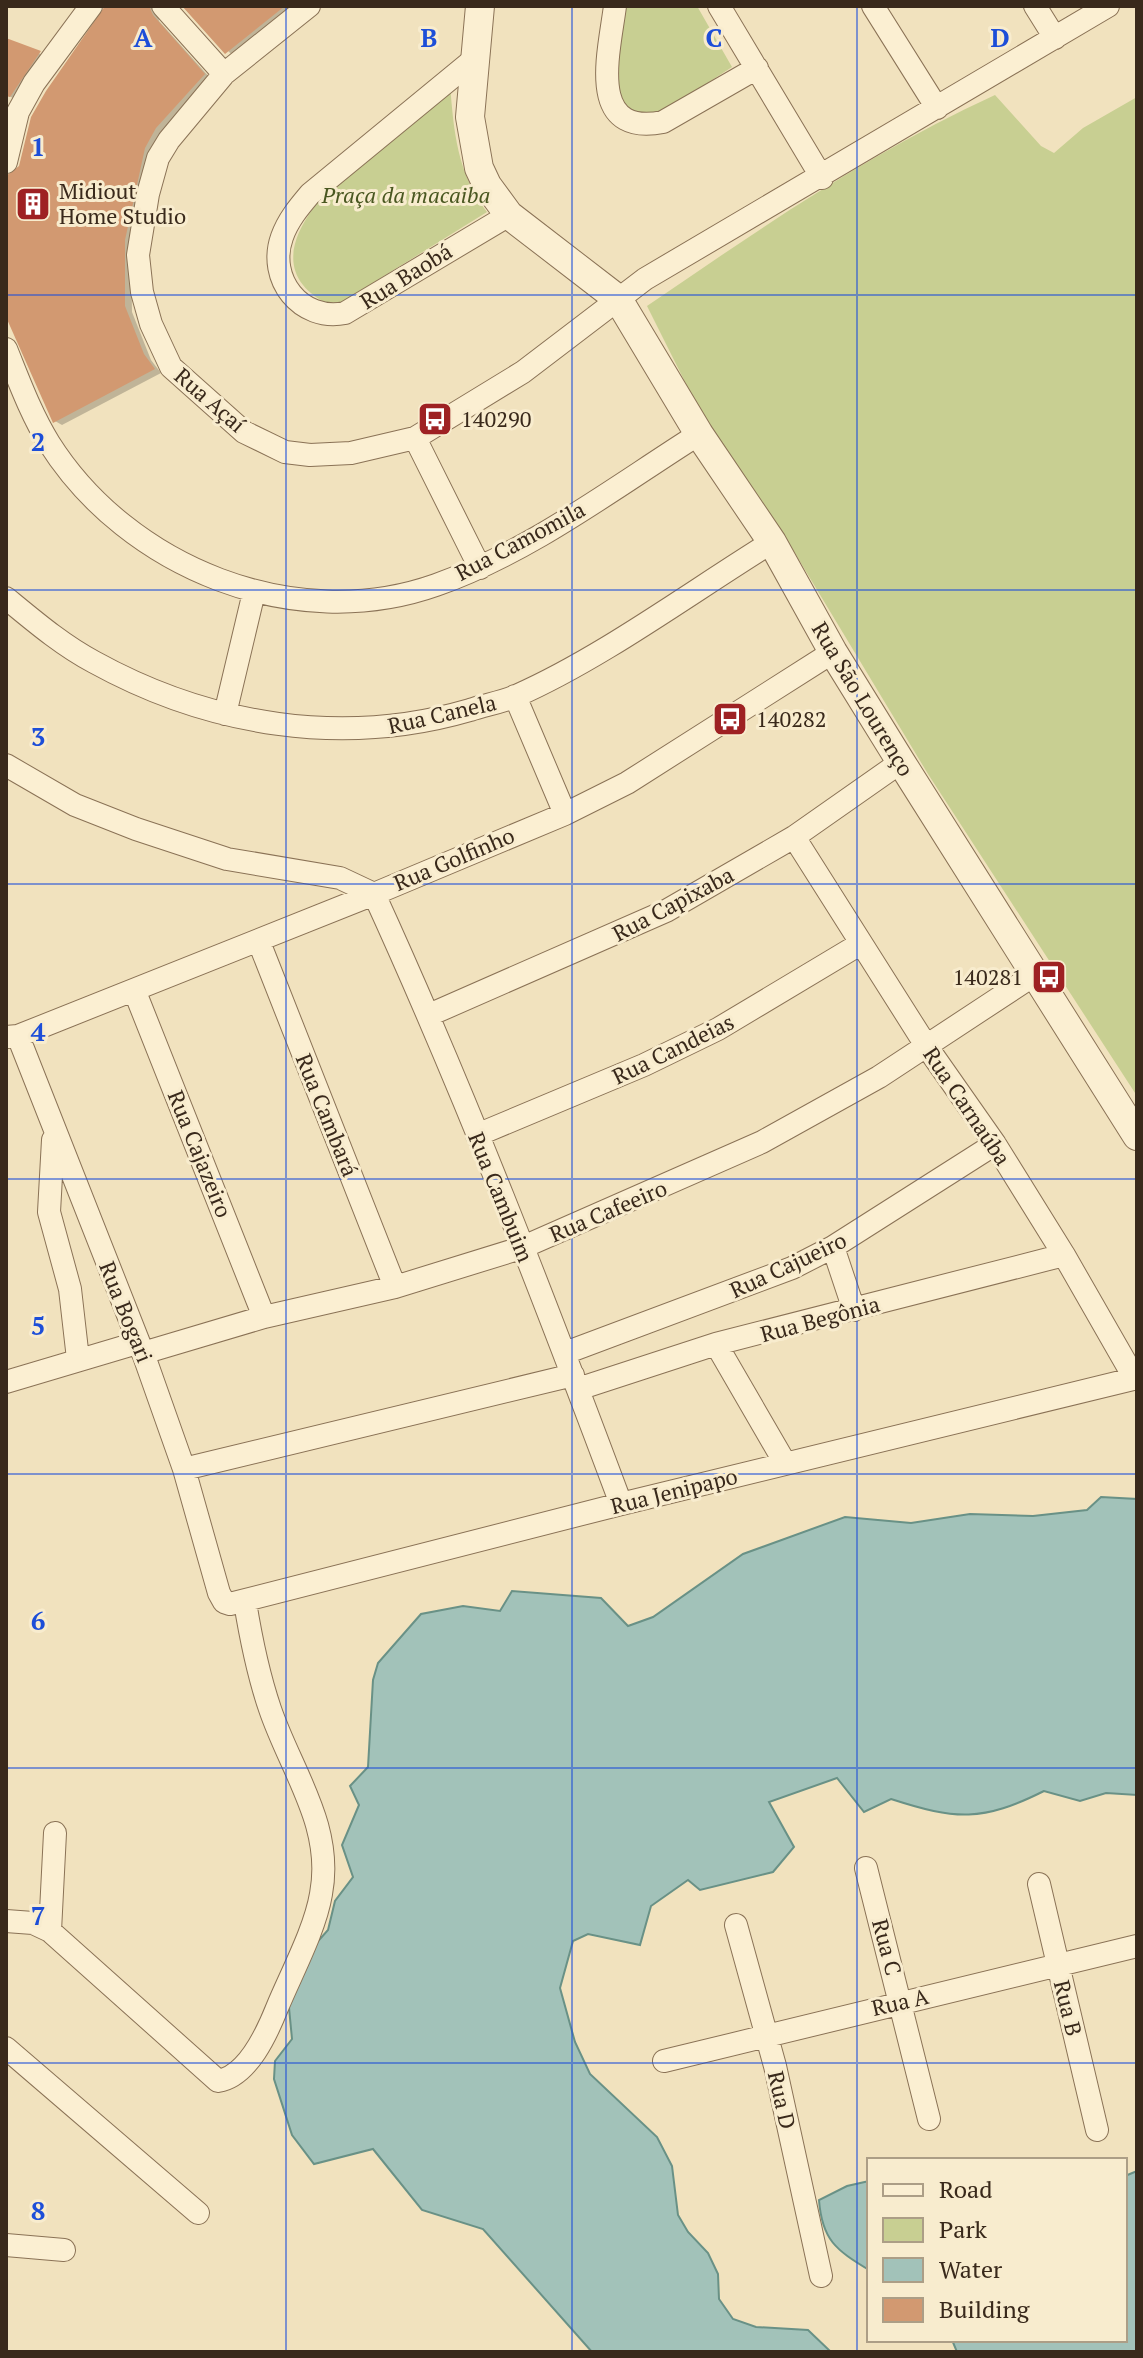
<svg xmlns="http://www.w3.org/2000/svg" width="1143" height="2358" font-family="'PT Serif',serif">
  <style>
    .green { fill: #c8cf92 }
    .water { fill: #a2c2b9; stroke: #699186; stroke-width: 2 }
    .shadow { fill: #0003 }
    .building { fill: #d29971 }
    .lines { fill: none; stroke-linecap: round; stroke-linejoin: round }
    .minor-casing { stroke: #8a7256; stroke-width: 24 }
    .tertiary-casing { stroke: #8a7256; stroke-width: 30 }
    .minor { stroke: #fbefd2; stroke-width: 22 }
    .tertiary { stroke: #fbefd2; stroke-width: 28 }
    .grid { fill: none; stroke: #1d4ed8; stroke-width: 2; stroke-opacity: 0.55 }
    .labels { text-anchor: middle; stroke-width: 6; stroke-linejoin: round; paint-order: stroke }
    .poi-label { font-size: 22px; fill: #39291b; stroke: #f8ecce; text-anchor: start }
    .park-label { font-size: 22px; font-style: italic; fill: #495720; stroke: #f8ecce }
    .street-label { font-size: 22px; fill: #39291b; stroke: #f8ecce }
    .grid-label { font-size: 26px; text-anchor: middle; font-weight: bold; fill: #1d4ed8; stroke: #f8ecce; stroke-width: 6; stroke-linejoin: round; paint-order: stroke }
  </style>
  <rect width="100%" height="100%" fill="#f1e2be"/>
  <path class="green" d="M620,6h77l35,61 -75,49 -40,-6z
    M450,85c4,47 7,88 37,127l-153,95c-123,-56 67,-180 116,-222z
    M995,95l46,51 13,7 29,-25 54,-31v999l-209,-322 -138,-229 -94,-141 -49,-98c113,-77 223,-154 348,-211z"/>
  <path class="water" d="M1101,1497l36,2v296l-31,-2 -26,8 -36,-10c-62,31 -88,29 -153,8l-27,13 -27,-34 -68,24 25,45 -21,25 -73,18 -12,-10 -37,26 -11,39 -52,-11 -15,7 -13,47 15,54 15,32 67,63 15,29 6,49 10,17 20,21 10,21 1,25 14,20 23,8 52,3 23,22h-239l-109,-123 -61,-19 -49,-61 -59,15 -22,-29 -18,-56 1,-18 17,-22 -5,-52 16,-29 25,-28 7,-29 18,-24 -11,-32 17,-40 -9,-19 18,-19 5,-87 5,-17 43,-49 42,-8 37,5 12,-20 89,7 27,28 25,-9 90,-63 102,-37 66,6 59,-9 63,2 54,-6z
    M1137,2171v181h-180l-5,-12h173v-164z
    M869,2181v89c-33,-20 -47,-30 -50,-70l28,-14z"/>
  <path class="shadow" d="M105,6h52l2,15 52,58 -48,53 -32,113 1,67 19,48 10,13 -99,52 -7,-4 -49,-110v-117z
    M184,6h112l-62,51z
    M6,41l40,15 -28,44 -12,-5z"/>
  <path class="building" d="M105,6h44l4,9 52,59 -49,54 -11,20 -20,92v66l19,48 11,15 -102,54 -47,-106v-141l13,-10 12,-49 15,-26z
    M182,6h103l-60,48z
    M6,38l35,13 -31,46 -4,-1z"/>
  <g class="lines">
    <g class="minor-casing">
      <path id="minor" d="M163,6l61,68
        M309,6l-85,68 -55,66 -11,18 -10,36 -10,61 4,37 9,32 20,43 73,65 41,20 25,3 41,-2 64,-15 108,-66 122,-93 463,-273
        M615,6c-6,47 -29,131 48,116l94,-54
        M719,6l103,172
        M873,6l64,102
        M1035,6l20,32
        M473,60l-163,134c-11,13 -22,26 -28,43 -15,42 19,85 63,76l164,-98
        M6,162l12,-50 16,-29 57,-77
        M6,349c13,32 25,65 43,94 79,125 246,192 387,142 94,-33 179,-98 263,-151
        M415,438l65,130
        M6,598c28,23 56,47 88,64 116,64 249,85 376,48 15,-5 32,-8 46,-14 86,-38 175,-104 256,-154
        M515,696l50,118
        M225,714l29,-122
        M6,765l69,40 61,24 91,30 113,19 34,16 191,-80 62,-31 206,-131
        M794,837l133,210 68,97 69,111 71,124
        M259,942l136,345
        M135,992l129,325
        M429,1015l237,-104 128,-74 107,-75
        M18,1036l125,317 41,116 35,124 5,9 6,2 391,-100 516,-126
        M6,1037l12,-1 356,-142c91,199 170,404 247,610
        M477,1135l167,-70 74,-36 142,-85
        M53,1140l-4,72 21,77 8,70
        M833,1247l21,63
        M716,1344l69,119
        M143,1353l121,-36 131,-30 126,-39 241,-106 117,-65 155,-102
        M565,1353l227,-85 41,-21 162,-103
        M6,1382l131,-39
        M578,1389l138,-45 348,-89
        M184,1469l389,-94
        M866,1868l63,251
        M1039,1884l58,246
        M6,1921l27,2 17,8 168,150c30,-5 49,-48 59,-73 14,-34 38,-78 44,-114 13,-68 -30,-123 -51,-185 -12,-35 -19,-70 -25,-107
        M736,1925l39,141 46,210
        M50,1931l5,-98
        M6,2048l192,165
        M664,2061l473,-115
        M6,2245l58,5"/>
    </g>
    <g class="tertiary-casing">
      <path id="tertiary" d="M480,6l-10,111 9,51 8,17 22,30 109,84 81,135 73,108 61,110 68,110 236,374"/>
    </g>
    <use href="#minor" class="minor"/>
    <use href="#tertiary" class="tertiary"/>
  </g>
  <path class="grid" d="M286,6v2346M572,6v2346M857,6v2346M6,295h1131M6,590h1131M6,884h1131M6,1179h1131M6,1474h1131M6,1768h1131M6,2063h1131"/>
  <defs>
    <g id="building-square" transform="scale(1.8)"><rect x="-9" y="-9" width="18" height="18" rx="4" fill="#9e2123" stroke="#f8ecce"/><path d="M-4-6H4V6H1V3H-1V6H-4ZM-2.5-4.3h1.7v1.8h-1.7ZM.8-4.3h1.7v1.8H.8ZM-2.5-1h1.7V.8h-1.7ZM.8-1h1.7V.8H.8Z" fill="#fff"/></g>
    <g id="bus-square" transform="scale(1.8)"><rect x="-9" y="-9" width="18" height="18" rx="4" fill="#9e2123" stroke="#f8ecce"/><path d="M-5-6H5V4H4V6H2V4H-2V6H-4V4H-5ZM-3.5-4V0h7V-4ZM-3.5 1.2v1.5H-2V1.2ZM2 1.2v1.5H3.5V1.2Z" fill="#fff"/></g>
  </defs>
  <g fill-rule="evenodd">
    <use href="#building-square" x="33" y="204"/>
    <use href="#bus-square" x="435" y="419"/>
    <use href="#bus-square" x="730" y="719"/>
    <use href="#bus-square" x="1049" y="977"/>
  </g>
  <g class="labels">
    <g class="poi-label">
      <text x="59" y="199">Midiout<tspan x="59" dy="25">Home Studio</tspan></text>
      <text x="461" y="427">140290</text>
      <text x="756" y="727">140282</text>
      <text x="1023" y="985" text-anchor="end">140281</text>
    </g>
    <g class="park-label">
      <text x="406" y="203">Praça da macaiba</text>
    </g>
    <g class="street-label">
      <text transform="translate(406 276) rotate(-32)" y="8">Rua Baobá</text>
      <text transform="translate(210 400) rotate(41)" y="8">Rua Açaí</text>
      <text transform="translate(520 541) rotate(-28)" y="8">Rua Camomila</text>
      <text transform="translate(863 699) rotate(59)" y="8">Rua São Lourenço</text>
      <text transform="translate(442 714) rotate(-13)" y="8">Rua Canela</text>
      <text transform="translate(454 859) rotate(-23)" y="8">Rua Golfinho</text>
      <text transform="translate(673 904) rotate(-28)" y="8">Rua Capixaba</text>
      <text transform="translate(673 1049) rotate(-26)" y="8">Rua Candeias</text>
      <text transform="translate(967 1106) rotate(56)" y="8">Rua Carnaúba</text>
      <text transform="translate(327 1115) rotate(68)" y="8">Rua Cambará</text>
      <text transform="translate(200 1154) rotate(68)" y="8">Rua Cajazeiro</text>
      <text transform="translate(501 1197) rotate(68)" y="8">Rua Cambuim</text>
      <text transform="translate(608 1211) rotate(-23)" y="8">Rua Cafeeiro</text>
      <text transform="translate(788 1265) rotate(-25)" y="8">Rua Cajueiro</text>
      <text transform="translate(126 1312) rotate(68)" y="8">Rua Bogari</text>
      <text transform="translate(820 1319) rotate(-15)" y="8">Rua Begônia</text>
      <text transform="translate(674 1491) rotate(-14)" y="8">Rua Jenipapo</text>
      <text transform="translate(887 1947) rotate(75)" y="8">Rua C</text>
      <text transform="translate(900 2002) rotate(-13)" y="8">Rua A</text>
      <text transform="translate(1068 2008) rotate(76)" y="8">Rua B</text>
      <text transform="translate(782 2100) rotate(77)" y="8">Rua D</text>
    </g>
  </g>
  <g class="grid-label">
    <text x="143" y="47">A</text>
    <text x="429" y="47">B</text>
    <text x="714" y="47">C</text>
    <text x="1000" y="47">D</text>
    <text x="38" y="156">1</text>
    <text x="38" y="451">2</text>
    <text x="38" y="746">3</text>
    <text x="38" y="1041">4</text>
    <text x="38" y="1335">5</text>
    <text x="38" y="1630">6</text>
    <text x="38" y="1925">7</text>
    <text x="38" y="2220">8</text>
  </g>
  <rect width="1143" height="2358" fill="none" stroke="#39291b" stroke-width="16"/>
  <rect x="867" y="2158" width="260" height="184" fill="#f8ecce" stroke="#ac9e86" stroke-width="2"/>
  <rect x="883" y="2184" width="40" height="12" fill="#fbefd2" stroke="#ac9e86" stroke-width="2"/>
  <text x="939" y="2198" font-size="24" fill="#39291b">Road</text>
  <rect x="883" y="2218" width="40" height="24" fill="#c8cf92" stroke="#ac9e86" stroke-width="2"/>
  <text x="939" y="2238" font-size="24" fill="#39291b">Park</text>
  <rect x="883" y="2258" width="40" height="24" fill="#a2c2b9" stroke="#ac9e86" stroke-width="2"/>
  <text x="939" y="2278" font-size="24" fill="#39291b">Water</text>
  <rect x="883" y="2298" width="40" height="24" fill="#d29971" stroke="#ac9e86" stroke-width="2"/>
  <text x="939" y="2318" font-size="24" fill="#39291b">Building</text>
</svg>
